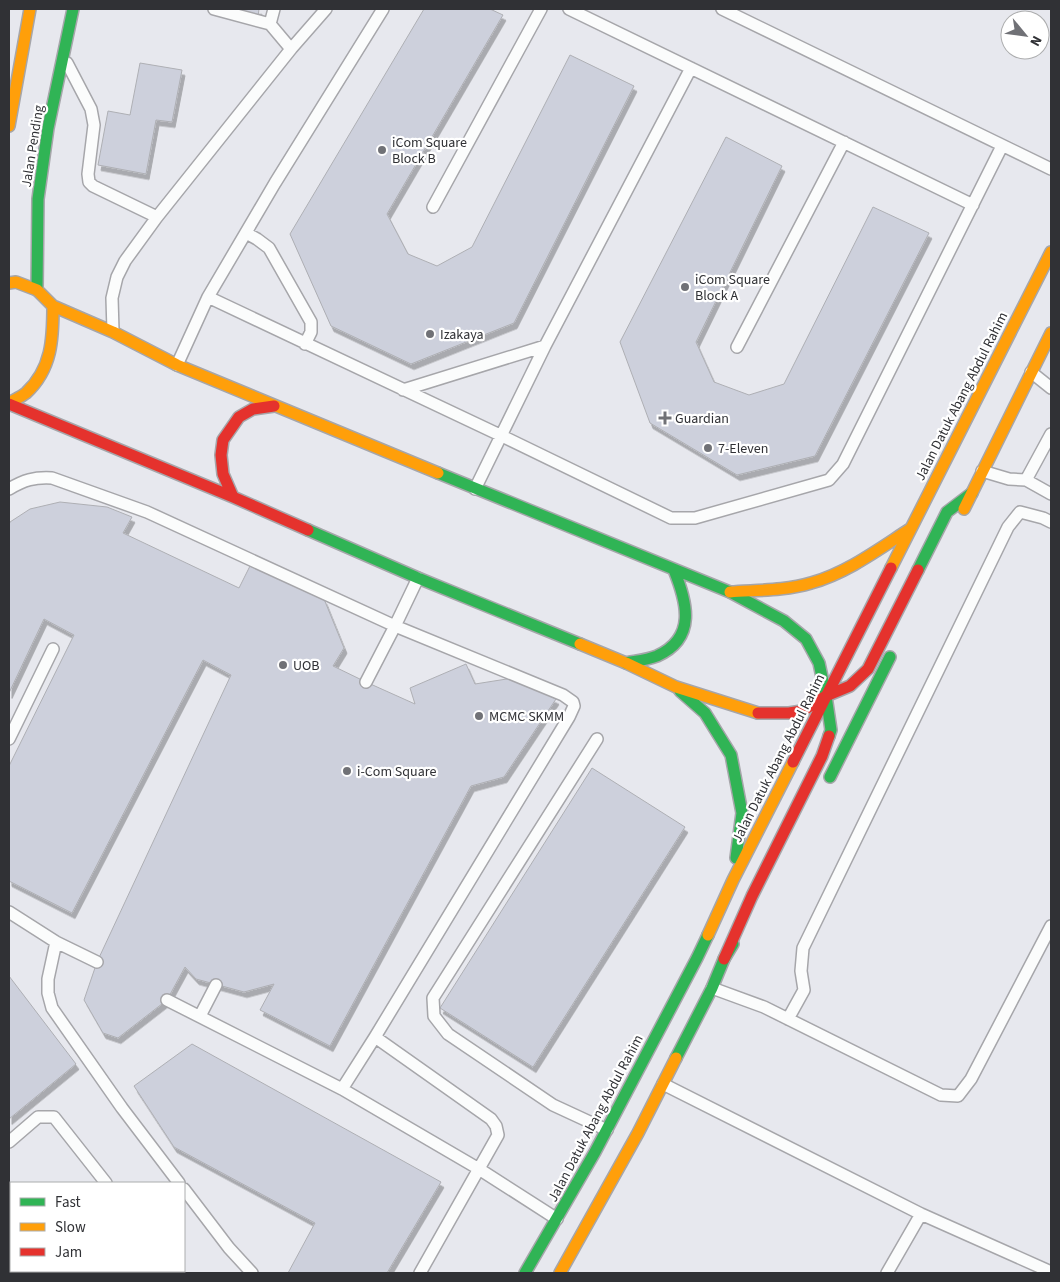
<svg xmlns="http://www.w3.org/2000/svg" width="1060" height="1282" font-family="'Source Sans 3',sans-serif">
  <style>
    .building { fill: #cdd0dc; stroke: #aeafb4; filter: url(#shadow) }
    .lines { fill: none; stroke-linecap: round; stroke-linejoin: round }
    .lane-casing { stroke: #a6a6aa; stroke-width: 14 }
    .fast-casing { stroke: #a6a6aa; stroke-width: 14 }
    .slow-casing { stroke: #a6a6aa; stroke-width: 14 }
    .jam-casing { stroke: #a6a6aa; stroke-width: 14 }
    .lane { stroke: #fbfcfc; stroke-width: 11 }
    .fast { stroke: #30b455; stroke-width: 11 }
    .slow { stroke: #ff9f0a; stroke-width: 11 }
    .jam { stroke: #e5322d; stroke-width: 11 }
    .poi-dot { fill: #707176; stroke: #fff; stroke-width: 2 }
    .labels { text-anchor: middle; stroke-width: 4.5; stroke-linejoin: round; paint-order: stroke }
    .poi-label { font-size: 14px; fill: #303135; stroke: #fff; text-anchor: start }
    .street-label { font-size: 14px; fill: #303135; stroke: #fff }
  </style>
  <defs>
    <filter id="shadow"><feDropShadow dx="3" dy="5.5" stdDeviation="0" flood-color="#0004"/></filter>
  </defs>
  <rect width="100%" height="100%" fill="#e7e8ee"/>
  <path class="building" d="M227,9h32l-1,8z
    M424,9h66l13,6 -116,199 21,40 29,12 35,-19 98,-192 64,31 -120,237 -103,41 -80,-38 -41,-92z
    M140,63l42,7 -10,52 -16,-2 -10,54 -48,-9 10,-54 22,4z
    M726,137l56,29 -86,176 18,40 35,13 35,-11 89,-177 56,26 -114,223 -78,19 -87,-52 -30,-81z
    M60,502l47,5 25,10 -9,16 116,55 11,-22 74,33 20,49 -11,18 33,16 49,22 -5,-16 56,-24 9,20 38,-6 43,21 -52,78 -33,9 -141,260 -70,-36 14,-26 -30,8 -48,-13 -11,-12 -18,33 -49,38 -15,-5 -19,-33 13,-38 134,-287 -28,-15 -131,253 -63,-32v-115l65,-131 -30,-16 -35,74v-168l1,-3 20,-13z
    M592,768l93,59 -152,240 -93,-59z
    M9,976l67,88 -67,55z
    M192,1044l249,138 -54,91h-99l27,-50 -141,-76 -40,-61z"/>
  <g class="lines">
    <g class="lane-casing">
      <path id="lane" d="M214,9l56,15 21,25
        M569,9l404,196
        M722,9l329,160
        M270,24l4,-15
        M67,63l24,46 3,16 -6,49 1,8 4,4 64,31
        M433,207l108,-198
        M246,233l11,6 12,9 42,74v10l-6,12
        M208,297l294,139 169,82h24l134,-38 14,-16 159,-318
        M113,331l-1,-33 5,-21 8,-16 32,-44 134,-168 35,-40
        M737,347l107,-205
        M177,365l31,-68 67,-114 108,-174
        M1031,372l20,16
        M403,390l142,-44
        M982,471l27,8 17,1 25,-46
        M1026,480l25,14
        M9,489c15,-9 25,-12 43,-11l95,34 248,114 168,69 10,7 1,4 -5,11 -194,320 -33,52
        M475,489l70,-143 146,-278
        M366,682l29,-56 23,-48
        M9,739l44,-90
        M597,739l-164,259 1,18 14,18 105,71 54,25
        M9,912l47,30 41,20
        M56,942l-8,37v14l4,15 70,100 57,75
        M712,988l52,19 177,88 17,1 13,-17 80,-153
        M167,1000l175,89 137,80 78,50
        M200,1016l16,-31
        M788,1019l16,-29 -3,-19 2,-23 205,-421 12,-15 23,6 8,4
        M375,1037l116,82 5,7 2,9 -78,138
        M663,1084l258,130 130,58
        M9,1142l29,-25h16l52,66
        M184,1189l45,59 23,25
        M9,1191l2,1
        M164,1271l4,2
        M887,1273l34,-59"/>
    </g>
    <g class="fast-casing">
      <path id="fast" d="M37,290l1,-91 10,-71 25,-119
        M438,473l292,119 54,29 22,18 13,24 7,33 5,34 -2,6
        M308,530l110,48 162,66
        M918,570l29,-58 25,-19
        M626,663c10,-2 21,-3 31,-7 40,-18 30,-54 17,-86
        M680,691l25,22 26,42 11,58 -6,45
        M830,777l60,-120
        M676,1058l36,-70 12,-29 9,-15
        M525,1273l70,-121 102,-194 11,-23"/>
    </g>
    <g class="slow-casing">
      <path id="slow" d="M9,126l21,-117
        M9,283l7,-1 21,8 16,16c0,33 -1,63 -27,87 -5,4 -12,7 -17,10
        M53,306l60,26 64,33 261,108
        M964,509l87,-176
        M891,568l160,-316
        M730,592c27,-2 55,-1 81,-9 36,-10 68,-34 99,-54
        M580,644l46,19 50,24 82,26
        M708,935l25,-55 60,-118
        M560,1273l78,-140 38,-75"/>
    </g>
    <g class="jam-casing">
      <path id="jam" d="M9,404l224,93 75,33
        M233,497l-10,-23 -2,-19 2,-15 16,-23 14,-8 21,-3
        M758,713h31l13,-2 24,-15 24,-10 18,-17 50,-99
        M793,762l98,-194
        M724,959l28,-63 70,-140 7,-20"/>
    </g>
    <use href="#lane" class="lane"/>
    <use href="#fast" class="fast"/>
    <use href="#slow" class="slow"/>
    <use href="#jam" class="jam"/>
  </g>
  <g class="poi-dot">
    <circle cx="382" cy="150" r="5"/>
    <circle cx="685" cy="287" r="5"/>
    <circle cx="430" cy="334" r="5"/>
    <path d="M662.5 410.5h5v5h5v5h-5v5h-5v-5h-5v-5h5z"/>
    <circle cx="708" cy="448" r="5"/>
    <circle cx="283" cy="665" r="5"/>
    <circle cx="479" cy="716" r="5"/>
    <circle cx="347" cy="771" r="5"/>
  </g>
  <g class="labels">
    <g class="poi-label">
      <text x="392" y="147">iCom Square<tspan x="392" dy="16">Block B</tspan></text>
      <text x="695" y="284">iCom Square<tspan x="695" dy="16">Block A</tspan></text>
      <text x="440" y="339">Izakaya</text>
      <text x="675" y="423">Guardian</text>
      <text x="718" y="453">7-Eleven</text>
      <text x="293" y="670">UOB</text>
      <text x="489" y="721">MCMC SKMM</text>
      <text x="357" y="776">i-Com Square</text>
    </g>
    <g class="street-label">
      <text transform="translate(32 146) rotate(-81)" y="5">Jalan Pending</text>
      <text transform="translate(961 396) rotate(-63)" y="5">Jalan Datuk Abang Abdul Rahim</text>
      <text transform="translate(778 758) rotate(-63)" y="5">Jalan Datuk Abang Abdul Rahim</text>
      <text transform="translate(595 1118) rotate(-62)" y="5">Jalan Datuk Abang Abdul Rahim</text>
    </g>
  </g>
  <rect width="1060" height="1282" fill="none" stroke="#303135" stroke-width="20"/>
  <rect x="10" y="1182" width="175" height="90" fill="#ffffff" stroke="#acadae"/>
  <rect x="20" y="1198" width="25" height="8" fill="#30b455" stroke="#acadae"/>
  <text x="55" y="1207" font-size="15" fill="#303135">Fast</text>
  <rect x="20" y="1223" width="25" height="8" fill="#ff9f0a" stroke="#acadae"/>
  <text x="55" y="1232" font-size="15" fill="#303135">Slow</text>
  <rect x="20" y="1248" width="25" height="8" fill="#e5322d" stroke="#acadae"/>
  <text x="55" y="1257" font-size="15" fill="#303135">Jam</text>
  <g transform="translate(1025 35) rotate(119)"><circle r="24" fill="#ffffff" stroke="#acadae"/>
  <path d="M0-4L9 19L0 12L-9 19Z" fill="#707176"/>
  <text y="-8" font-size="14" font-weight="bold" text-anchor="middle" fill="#303135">N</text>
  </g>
</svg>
